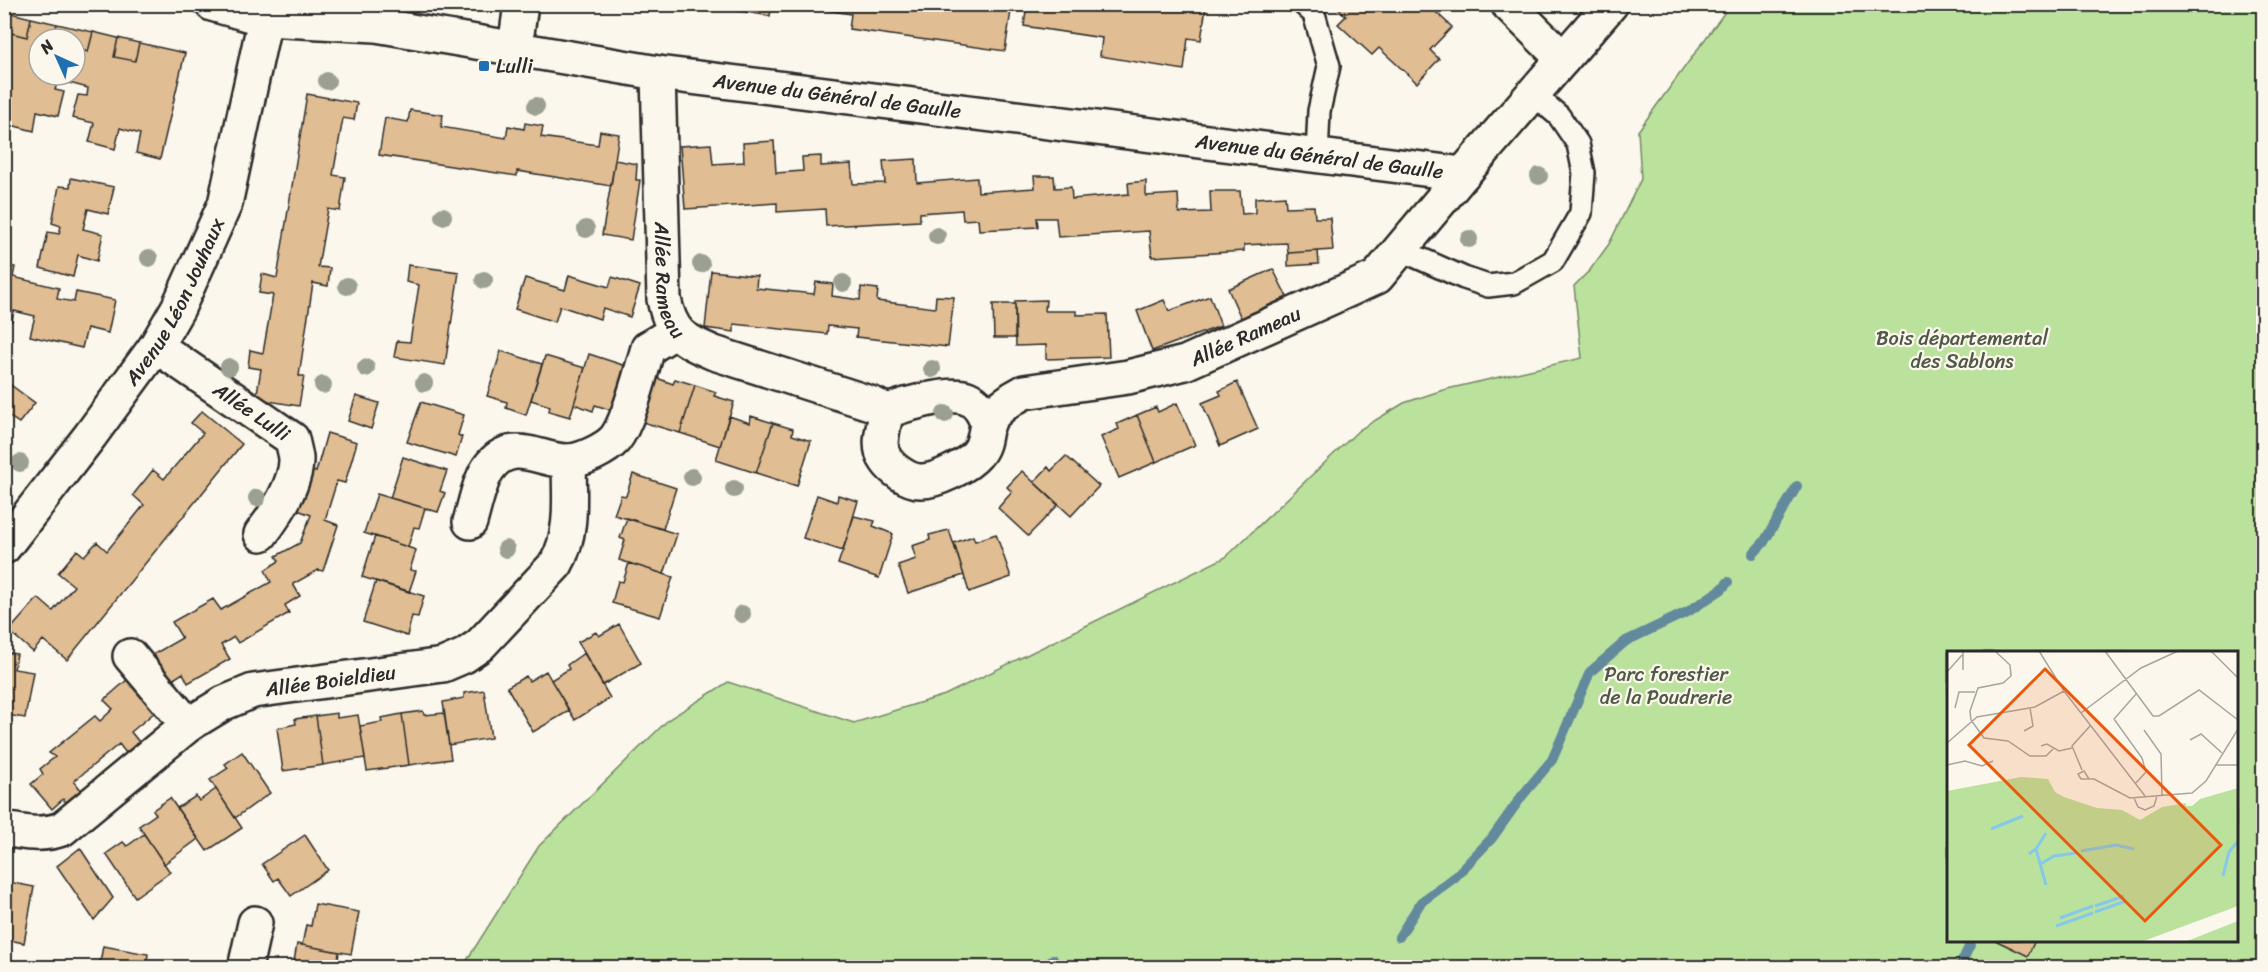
<svg xmlns="http://www.w3.org/2000/svg" width="2268" height="972" font-family="Sriracha,sans-serif">
  <style>
    .green { fill: #bbe29d; stroke: #738664; stroke-width: 1.5; fill-rule: evenodd }
    .lines { fill: none; stroke-linecap: round; stroke-linejoin: round }
    .stream { stroke: #62899c; stroke-width: 10 }
    .building { fill: #e0bd92; stroke: #2b2b2b; stroke-width: 1.5 }
    .service-casing { stroke: #2b2b2b; stroke-width: 26 }
    .minor-casing { stroke: #2b2b2b; stroke-width: 38 }
    .tertiary-casing { stroke: #2b2b2b; stroke-width: 38 }
    .service { stroke: #fbf7ec; stroke-width: 21 }
    .minor { stroke: #fbf7ec; stroke-width: 33 }
    .tertiary { stroke: #fbf7ec; stroke-width: 33 }
    .tree { fill: #9ca092 }
    .poi-dot { fill: #1f6fb2; stroke: #fbf7ec; stroke-width: 2 }
    .labels { text-anchor: middle; stroke-width: 4.5; stroke-linejoin: round; paint-order: stroke }
    .poi-label { font-size: 20px; fill: #2b2b2b; stroke: #fbf7ec; text-anchor: start }
    .street-label { font-size: 20px; fill: #2b2b2b; stroke: #fbf7ec }
    .park-label { font-size: 20px; fill: #4f5948; stroke: #fbf7ec }
    .inset-river { fill: none; stroke: #86c8e7; stroke-width: 3 }
    .inset-road { fill: none; stroke: #a8a59f; stroke-width: 1.5 }
    .view { fill: #e8590c; fill-opacity: 0.15; stroke: #e8590c; stroke-width: 3 }
    .inset-edge { fill: none; stroke: #2b2b2b; stroke-width: 3 }
  </style>
  <rect width="100%" height="100%" fill="#fbf7ec"/>
  <filter id="ink" filterUnits="userSpaceOnUse"><feTurbulence type="fractalNoise" baseFrequency=".0167" numOctaves="2"/><feDisplacementMap in="SourceGraphic" scale="12" xChannelSelector="R" yChannelSelector="G"/><feConvolveMatrix kernelMatrix="1 2 1 2 8 2 1 2 1" color-interpolation-filters="sRGB"/></filter>
  <g filter="url(#ink)">
    <path class="green" d="M1730,5h533v962l-1801,1 77,-122 130,-127 59,-37 126,41 91,-28 281,-138 133,-127 45,-27 39,-13 139,-32 -8,-72 16,-16 19,-26 32,-65 -3,-48zM1948,652h288v288h-288z"/>
    <g class="lines">
      <path class="stream" d="M1753,554l11,-12 33,-56
        M1399,937l22,-35 33,-24 38,-40 30,-42 30,-36 38,-88 36,-31 63,-30 33,-22 6,-7
        M1046,968l7,-9
        M1959,968l11,-23
        M2016,968l1,-2"/>
    </g>
    <path class="building" d="M694,4h78l-2,12z
      M788,4h224l-7,47 -156,-22 2,-15z
      M1027,4h161l18,3 -5,33 -13,-2 -4,32 -84,-14 2,-18 -78,-12z
      M1334,4h93l25,23 -22,23 9,9 -22,24 -38,-35 -7,7 -34,-31 8,-8z
      M4,12l7,1 -4,19 20,5 4,-19 26,6 -4,15h-14v36h36v-27l13,4 5,-20 25,6 -4,19 21,4 4,-18 46,10 -25,106 -24,-6 4,-19 -20,-6 -5,21 -26,-7 5,-19 -22,-5 6,-23 9,1 1,-8 -30,-8 -3,10 9,2 -6,24 -21,-5 -3,20 -27,-7 5,-19 -8,-2z
      M11,13l20,5 -4,19 -20,-5z
      M57,24l36,8 -5,20 -13,-4v-9h-22z
      M118,38l21,5 -4,18 -21,-4z
      M307,94l50,9 -3,17 -11,-2 -10,57 12,2 -5,34 -12,-2 -10,58 12,1 -2,18 -15,-3 -14,93h5l-5,30 -43,-7 5,-30 -13,-2 2,-17 13,3 10,-58 -14,-2 3,-19 15,4z
      M410,110l33,5 -2,12 65,11 2,-12 16,3 1,-6 18,3 -2,11 57,8 2,-14 19,3 -8,52 -94,-15v5l-138,-21 6,-37 23,4z
      M774,141l2,32 27,-2 -1,-14 19,-1v10l30,-2 2,20 32,-1 -2,-22 33,-2 1,24 60,-5 1,14 57,-4 -1,-12h20l1,12 16,-1 1,12 57,-5 -1,-11 18,-2v15l32,-2 1,19 32,-1 -1,-21h30l2,23 13,-1v-15l30,-2 1,11 28,-1 1,12h15l3,32 -45,3 -1,-10 -43,2v6l-92,6 -3,-26 -91,6 -2,-19h-19l1,9 -59,3 -1,-11 -15,1 -1,-10 -42,3v8l-94,5 -1,-17 -48,3v-9l-92,6 -5,-63 31,-2 2,20 31,-2 -1,-19z
      M615,160l22,4 -1,16h4l-9,60 -29,-5z
      M71,178l43,9 -6,27 -20,-5 -5,20 20,5 -6,27 -19,-6 -5,22 -33,-9 8,-36 11,2 2,-8 -9,-3 7,-37 11,1z
      M1318,251l1,13 -31,2v-13z
      M4,265l11,2 -2,10 46,11 -2,11 17,3 2,-10 39,8 -7,33 -21,-5 -5,20 -52,-12 5,-20 -21,-5 -2,10 -8,-1z
      M408,265l51,7 -14,93 -51,-8 3,-16 13,1 9,-57 -13,-3z
      M1273,269l14,28 -46,21 -13,-29z
      M711,271l46,5 -1,12 58,6 2,-12 17,2 -1,12 28,4 1,-13 17,2 -1,12 58,7 1,-12 18,1 -6,50 -92,-10 1,-8 -29,-3 -1,8 -93,-10v8l-29,-4z
      M569,275l40,12 3,-10 28,9 -10,31 -27,-9 -3,11 -40,-13 -5,16 -40,-13 10,-31 40,12z
      M1210,296l11,30 -69,25 -15,-40 27,-11 5,11z
      M1046,300l-1,11h31v4l31,-1 2,43 -63,2v-14l-30,1 -1,-45z
      M993,304h22v34h-21z
      M501,351l41,13 -16,51 -20,-7 1,-6 -20,-6z
      M589,354l40,13 -15,44 -19,-6 -2,6 -19,-7z
      M545,356l40,12 -15,49 -21,-6 1,-5 -19,-6z
      M654,377l19,7 2,-5 20,6 -15,48 -41,-12z
      M4,380l31,23 -16,20 -15,-10z
      M1237,382l21,47 -38,17 -18,-43 19,-8 -2,-4z
      M695,385l21,7 -2,4 20,6 -14,44 -40,-13z
      M356,396l23,7 -8,26 -23,-8z
      M421,402l43,13 -6,20 4,2 -6,20 -49,-15z
      M1177,403l18,42 -39,17 -19,-47 19,-8 2,5z
      M202,411l40,33 -175,216 -24,-20 -10,12 -24,-21 29,-33 15,13 21,-25 -16,-13 19,-23 7,6 13,-14 10,9 37,-46 -11,-10 20,-25 11,9 39,-46 -12,-10z
      M1137,415l19,47 -37,16 -18,-41 18,-8 -2,-5z
      M729,416l21,7 1,-7 22,7 -17,50 -40,-13z
      M773,423l20,6 -1,6 19,6 -14,45 -41,-13z
      M327,433l30,9 -12,41 -8,-2 -12,39 13,5 -15,46 -5,-1 -25,14 7,12 -15,9 4,8 -51,30 -4,-6 -13,8 9,14 -42,24 -5,-10 -14,9 -15,-28 28,-16 -10,-16 41,-23 8,11 50,-28 -6,-12 14,-9 -3,-5 24,-13 11,-28 -16,-6 13,-39 8,2z
      M1066,456l33,30 -28,30 -37,-34 14,-15 3,4z
      M403,457l44,14 -7,20 5,2 -7,19 -48,-14z
      M1022,471l36,34 -30,31 -30,-28 14,-16 -5,-5z
      M633,474l43,14 -13,41 -49,-14 7,-20 5,1z
      M377,494l48,14 -6,20 -5,-1 -6,20 -44,-14z
      M817,495l20,7 1,-7 20,6 -15,50 -40,-13z
      M854,516l21,5 -2,5 20,8 -14,44 -41,-14z
      M627,518l50,16 -13,40 -45,-14 6,-20 -5,-2z
      M949,530l15,45 -56,18 -10,-28 18,-6 -4,-13 18,-6 -1,-5z
      M996,534l15,43 -42,15 -15,-49 19,-7 2,5z
      M375,536l41,14 -6,20 6,1 -7,21 -47,-15z
      M629,563l44,14 -13,40 -48,-14 6,-22 5,1z
      M376,581l48,15 -6,21 -6,-1 -5,20 -44,-14z
      M619,624l22,39 -38,22 -25,-43 18,-10 3,4z
      M4,652l13,2 -3,15 19,3 -8,46 -18,-3 -3,12z
      M584,653l26,45 -35,22 -24,-40 18,-11 -2,-4z
      M546,671l23,40 -36,21 -26,-45 19,-11 3,5z
      M128,679l27,33 -24,20 8,10 -13,11 -7,-9 -45,37 7,9 -15,12 -3,-3 -11,10 -21,-25 12,-10 -3,-5 15,-12 -6,-4 46,-37 5,5 13,-12 -9,-9z
      M484,690l7,48 -42,7 -6,-43 21,-4v-5z
      M423,711l1,4 20,-2 7,46 -42,6 -7,-51z
      M337,713v5l21,-3 7,43 -42,7 -7,-49z
      M402,714l7,51 -42,6 -7,-45 22,-4 -1,-4z
      M316,716l7,49 -40,6 -6,-43 19,-4 -1,-5z
      M242,752l28,41 -35,25 -25,-38 18,-12 -3,-4z
      M216,789l26,39 -35,23 -30,-43 19,-12 3,5z
      M170,798l28,41 -34,25 -25,-38 17,-12 -3,-4z
      M144,834l26,38 -35,25 -29,-43 17,-12 4,4z
      M305,835l23,35 -37,26 -13,-18 -4,3 -12,-17z
      M80,848l33,50 -19,22 -37,-54z
      M4,881l30,6 -10,56 -20,-4z
      M315,904l44,8 -8,42 -49,-9 4,-20 5,1z
      M1995,940h40l-7,16z
      M297,944l42,8 -2,16h-49v-2l5,1z
      M103,946l45,8 -2,14h-47z"/>
    <g class="lines">
      <g class="service-casing">
        <path id="service" d="M1303,4l11,10 15,52 -10,45 -2,45
          M1401,250l63,28 24,8 26,-3 39,-22 28,-48 3,-40 -6,-29 -19,-28 -26,-22"/>
      </g>
      <g class="minor-casing">
        <g id="minor">
          <path d="M1508,4l55,55"/>
          <path id="s1" d="M265,19l111,6 282,48 805,101"/>
          <path d="M515,48l6,-44"/>
          <path id="s2" d="M658,73l6,226c7,35 19,41 50,54l159,51 14,7"/>
          <path id="s3" d="M156,346l136,93c1,6 3,12 4,19 1,24 -20,57 -35,76"/>
          <path id="s4" d="M988,424c-5,-11 -9,-21 -21,-26 -17,-7 -63,7 -80,13 -3,15 -11,35 -1,49 6,9 22,21 34,21 15,1 47,-15 57,-27 8,-9 7,-18 10,-29 5,-14 25,-27 37,-33l104,-15 57,-14 192,-86 86,-103 148,-170"/>
          <path d="M470,522c5,-17 9,-39 18,-53 23,-34 55,-6 82,-8 13,-1 36,-12 45,-22 14,-17 26,-68 33,-91l28,-17"/>
          <path d="M130,656l58,69"/>
          <path id="s5" d="M4,829c21,4 38,7 58,0l126,-104 36,-22 29,-12 190,-26 21,-9 16,-11 76,-81c18,-31 13,-68 13,-103"/>
          <path d="M245,968l10,-45"/>
        </g>
      </g>
      <g class="tertiary-casing">
        <g id="tertiary">
          <path id="s6" d="M4,547l86,-111 66,-90 22,-38 47,-104 40,-185 -53,-15"/>
        </g>
      </g>
      <use href="#service" class="service"/>
      <use href="#minor" class="minor"/>
      <use href="#tertiary" class="tertiary"/>
    </g>
    <g class="tree">
      <circle cx="327" cy="81" r="9"/>
      <circle cx="536" cy="106" r="9"/>
      <circle cx="1539" cy="176" r="9"/>
      <circle cx="443" cy="216" r="9"/>
      <circle cx="586" cy="229" r="9"/>
      <circle cx="937" cy="236" r="9"/>
      <circle cx="1469" cy="239" r="9"/>
      <circle cx="149" cy="258" r="9"/>
      <circle cx="701" cy="264" r="9"/>
      <circle cx="484" cy="280" r="9"/>
      <circle cx="843" cy="283" r="9"/>
      <circle cx="347" cy="286" r="9"/>
      <circle cx="229" cy="367" r="9"/>
      <circle cx="366" cy="368" r="9"/>
      <circle cx="932" cy="369" r="9"/>
      <circle cx="424" cy="383" r="9"/>
      <circle cx="323" cy="385" r="9"/>
      <circle cx="945" cy="414" r="9"/>
      <circle cx="20" cy="463" r="9"/>
      <circle cx="692" cy="477" r="9"/>
      <circle cx="734" cy="489" r="9"/>
      <circle cx="257" cy="498" r="9"/>
      <circle cx="506" cy="549" r="9"/>
      <circle cx="742" cy="614" r="9"/>
    </g>
  </g>
  <rect class="poi-dot" x="478" y="60" width="12" height="12" rx="3"/>
  <g class="labels">
    <g class="poi-label">
      <text x="496" y="73">Lulli</text>
    </g>
    <g class="street-label">
      <text dy="7" stroke="none"><textPath href="#s1" startOffset="578">Avenue du Général de Gaulle</textPath></text>
      <text dy="7" stroke="none"><textPath href="#s1" startOffset="1064">Avenue du Général de Gaulle</textPath></text>
      <text dy="7" stroke="none"><textPath href="#s2" startOffset="208">Allée Rameau</textPath></text>
      <text dy="7" stroke="none"><textPath href="#s6" startOffset="300">Avenue Léon Jouhaux</textPath></text>
      <text dy="7" stroke="none"><textPath href="#s4" startOffset="584">Allée Rameau</textPath></text>
      <text dy="7" stroke="none"><textPath href="#s3" startOffset="116">Allée Lulli</textPath></text>
      <text dy="7" stroke="none"><textPath href="#s5" startOffset="374">Allée Boieldieu</textPath></text>
    </g>
    <g class="park-label">
      <text x="1962" y="345">Bois départemental<tspan x="1962" dy="23">des Sablons</tspan></text>
      <text x="1666" y="681">Parc forestier<tspan x="1666" dy="23">de la Poudrerie</tspan></text>
    </g>
  </g>
  <g transform="translate(1947 651)">
    <rect width="291" height="291" fill="#fbf7ec"/>
    <path d="M74,126l27,2 7,13 9,5 33,11 25,2 18,10 22,-13 24,-4v3h6l8,-7 38,-11v118l-97,36h-194v-151zM291,270v21h-53l2,-1z" fill="#bbe29d"/>
    <path class="inset-river" d="M44,178l32,-13M89,198l10,36M134,200l35,-6 18,4M82,203l7,-5 10,-16M92,214l15,-9 22,-3M276,225l6,-24 9,-11M148,255l29,-10M148,261l31,-11M113,267l33,-12M109,275l37,-13"/>
    <path class="inset-road" d="M16,0v19M48,0l15,14 1,11 -8,7 -25,5 -8,23 1,9 13,18 24,3 22,15h16l7,-7M92,0l25,40 81,105M158,0l48,65h6l40,-26 39,30M264,0l27,27M0,21l15,-17M8,57l4,-16h16M134,62l60,-45 37,-17M197,79l17,24 1,41M77,80l9,-5 -3,-18M243,89l11,-6 21,19M0,92l30,-26 58,-10 29,-16M94,95l6,-2 12,7 13,-3M0,114l18,-4 17,5 11,-5M268,114h23M135,119l-10,-24 18,-20M142,128l-5,-8 -6,3 3,5h13l36,19 62,-5 14,-12 32,-52M188,133l11,-12 -4,-14 -28,-39 22,-25M187,147l4,9 7,3 9,-4 3,-10"/>
    <path class="view" d="M98,18l176,176 -76,76 -176,-176z"/>
    <rect width="291" height="291" class="inset-edge"/>
  </g>
  <rect width="2268" height="972" fill="none" stroke="#fbf7ec" stroke-width="24"/>
  <rect x="12" y="12" width="2244" height="948" fill="none" stroke="#2b2b2b" stroke-width="2" filter="url(#ink)"/>
  <g transform="translate(57 57) rotate(315)"><circle r="28" fill="#fbf7ec" stroke="#a8a59f" stroke-width="1.5"/>
  <path d="M0-4.5L10 22L0 15L-10 22Z" fill="#1f6fb2"/>
  <text y="-9" font-size="16" font-weight="bold" text-anchor="middle" fill="#2b2b2b">N</text>
  </g>
</svg>
